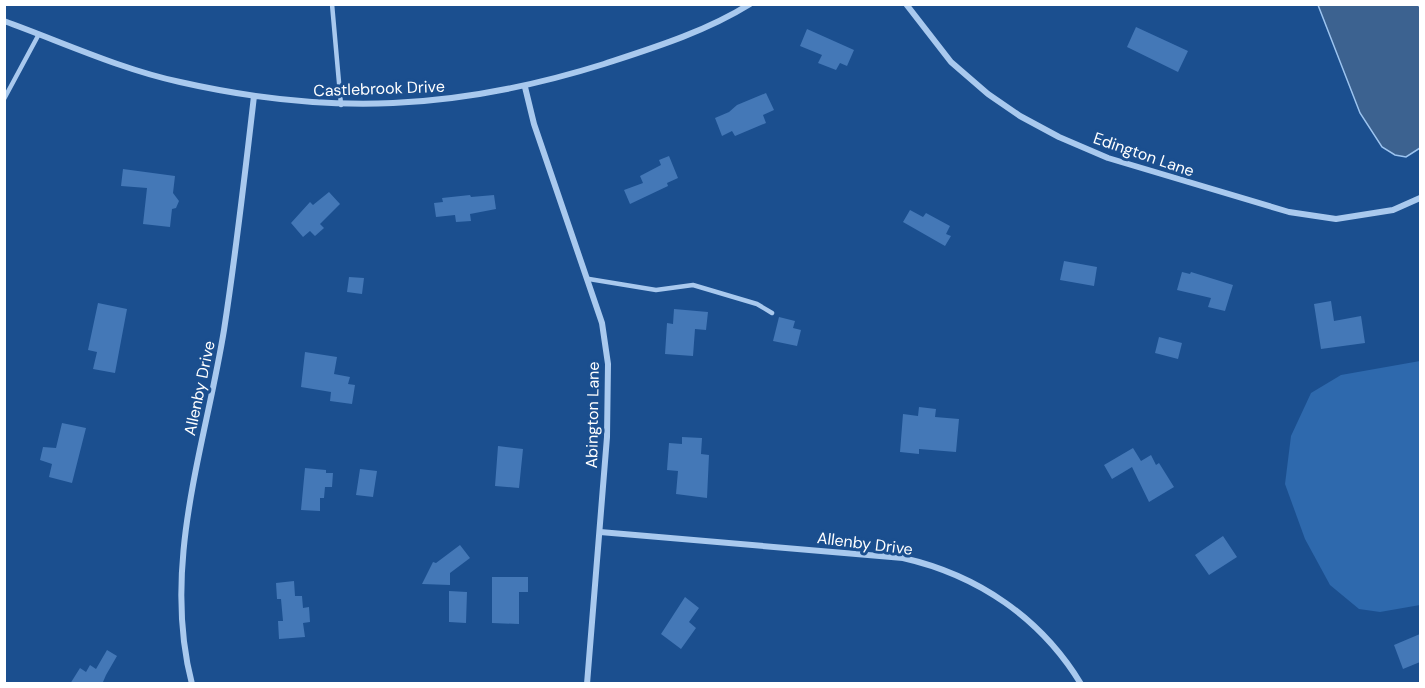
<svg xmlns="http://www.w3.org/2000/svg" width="1425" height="688" font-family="'DM Sans',sans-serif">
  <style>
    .green { fill: #2e69ad }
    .water { fill: #3c6290; stroke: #9cc4f0; stroke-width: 1.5 }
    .building { fill: #4478b7 }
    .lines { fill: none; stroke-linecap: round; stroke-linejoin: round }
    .service { stroke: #a9c9ee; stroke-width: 4.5 }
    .minor { stroke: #a9c9ee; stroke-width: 6 }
    .labels { text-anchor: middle; stroke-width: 6; stroke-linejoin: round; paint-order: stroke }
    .street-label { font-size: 16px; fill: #fff; stroke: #1b4f8f }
  </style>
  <rect width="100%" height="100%" fill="#1b4f8f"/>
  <path class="green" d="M1420,361v244l-40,7 -21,-3 -29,-24 -25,-46 -20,-55 6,-48 20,-43 30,-18z"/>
  <path class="water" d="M1417,4l3,3v141l-14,9 -11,-2 -13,-8 -22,-34 -42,-108z"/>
  <path class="building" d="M1136,27l52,24 -10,21 -51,-25z
    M807,29l47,21 -7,16 -7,-3 -4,7 -18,-7 4,-8 -22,-9z
    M766,93l8,17 -11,5 3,8 -31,13 -3,-5 -10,5 -7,-18 14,-6 8,-7z
    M669,156l9,22 -11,5 1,3 -38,18 -6,-14 19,-7 -3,-7 21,-11 -2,-5z
    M123,169l52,7 -2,17 6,8 -3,7 -4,1 -2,18 -27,-3 4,-36 -26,-2z
    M329,192l11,12 -20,20 4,4 -9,8 -5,-5 -7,6 -12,-14 19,-21 3,3z
    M470,195l1,2 23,-2 2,14 -26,5 1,7 -15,1 -1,-7 -19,2 -2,-14 9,-1 -1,-4z
    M910,210l13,7 3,-4 24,13 -4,8 5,2 -6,10 -42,-24z
    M1064,261l33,6 -3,19 -34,-6z
    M1182,272l8,2 1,-2 42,13 -8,26 -17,-4 3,-9 -34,-8z
    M349,277l15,1 -2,16 -15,-2z
    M1331,301l3,20 27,-5 4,27 -44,6 -7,-45z
    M98,303l29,6 -12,64 -22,-4 4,-17 -9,-2z
    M674,309l34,3 -2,18 -11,-1 -2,27 -28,-2 2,-31 6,1z
    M779,317l16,4 -2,7 8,2 -4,16 -24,-5z
    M1159,337l23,6 -4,16 -23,-6z
    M305,352l32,5 -3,17 16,3 -2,7 7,1 -3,19 -22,-3 1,-9 -30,-5z
    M919,407l17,2 -1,8 24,2 -3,33 -37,-3v5l-19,-2 3,-38 15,2z
    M62,423l24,5 -14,55 -23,-6 3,-13 -12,-4 3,-13 13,1z
    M682,437l20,1 -1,16 8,1 -2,43 -31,-4 2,-23 -11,-1 2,-27 13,1z
    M498,446l25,3 -4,39 -24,-2z
    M1133,448l8,13 10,-6 5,10 3,-2 15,24 -25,15 -17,-35 -20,12 -8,-14z
    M305,468l21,2v3h7l-1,14h-7l-1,11h-4v13l-19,-1z
    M360,469l17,2 -4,26 -17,-2z
    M1223,536l14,21 -28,18 -14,-20z
    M460,545l10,13 -20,15v12l-28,-1 11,-22 3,1z
    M492,577h36v15h-9v32l-27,-1z
    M294,581l1,15h7l1,12 6,-1 1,15 -7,1 2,14 -26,2 -1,-18h5l-2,-22h-4l-1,-16z
    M449,591l18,1 -1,31 -17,-1z
    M685,597l14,11 -10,14 7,6 -15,21 -20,-15z
    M1420,634v28l-17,7 -9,-24z
    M107,650l10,6 -11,19 -3,7 3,2h-36l10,-16 6,4 4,-7 6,4z"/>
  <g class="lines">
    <path class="service" d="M332,4l9,101
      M4,99l35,-65
      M589,279l67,11 37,-5 64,19 15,9"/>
    <path class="minor" d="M906,4l45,58 37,32 32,22 39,21 49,21 181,54 47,7 57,-9 27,-12
      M4,21c58,21 116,48 176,61 150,34 277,28 424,-18 49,-16 101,-32 146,-60
      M525,87l9,37 68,199 6,41 -1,73 -20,247
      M600,532l303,26c75,17 138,60 178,126
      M192,684c-31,-119 13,-237 32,-354 12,-77 21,-156 30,-234"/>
  </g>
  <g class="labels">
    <g class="street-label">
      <text transform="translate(379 88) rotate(-2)" y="6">Castlebrook Drive</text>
      <text transform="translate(1144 154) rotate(19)" y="6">Edington Lane</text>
      <text transform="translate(199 388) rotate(-78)" y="6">Allenby Drive</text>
      <text transform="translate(592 415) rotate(-89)" y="6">Abington Lane</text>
      <text transform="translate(865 543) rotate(7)" y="6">Allenby Drive</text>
    </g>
  </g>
  <rect width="1425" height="688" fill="none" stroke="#ffffff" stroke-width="12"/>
</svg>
